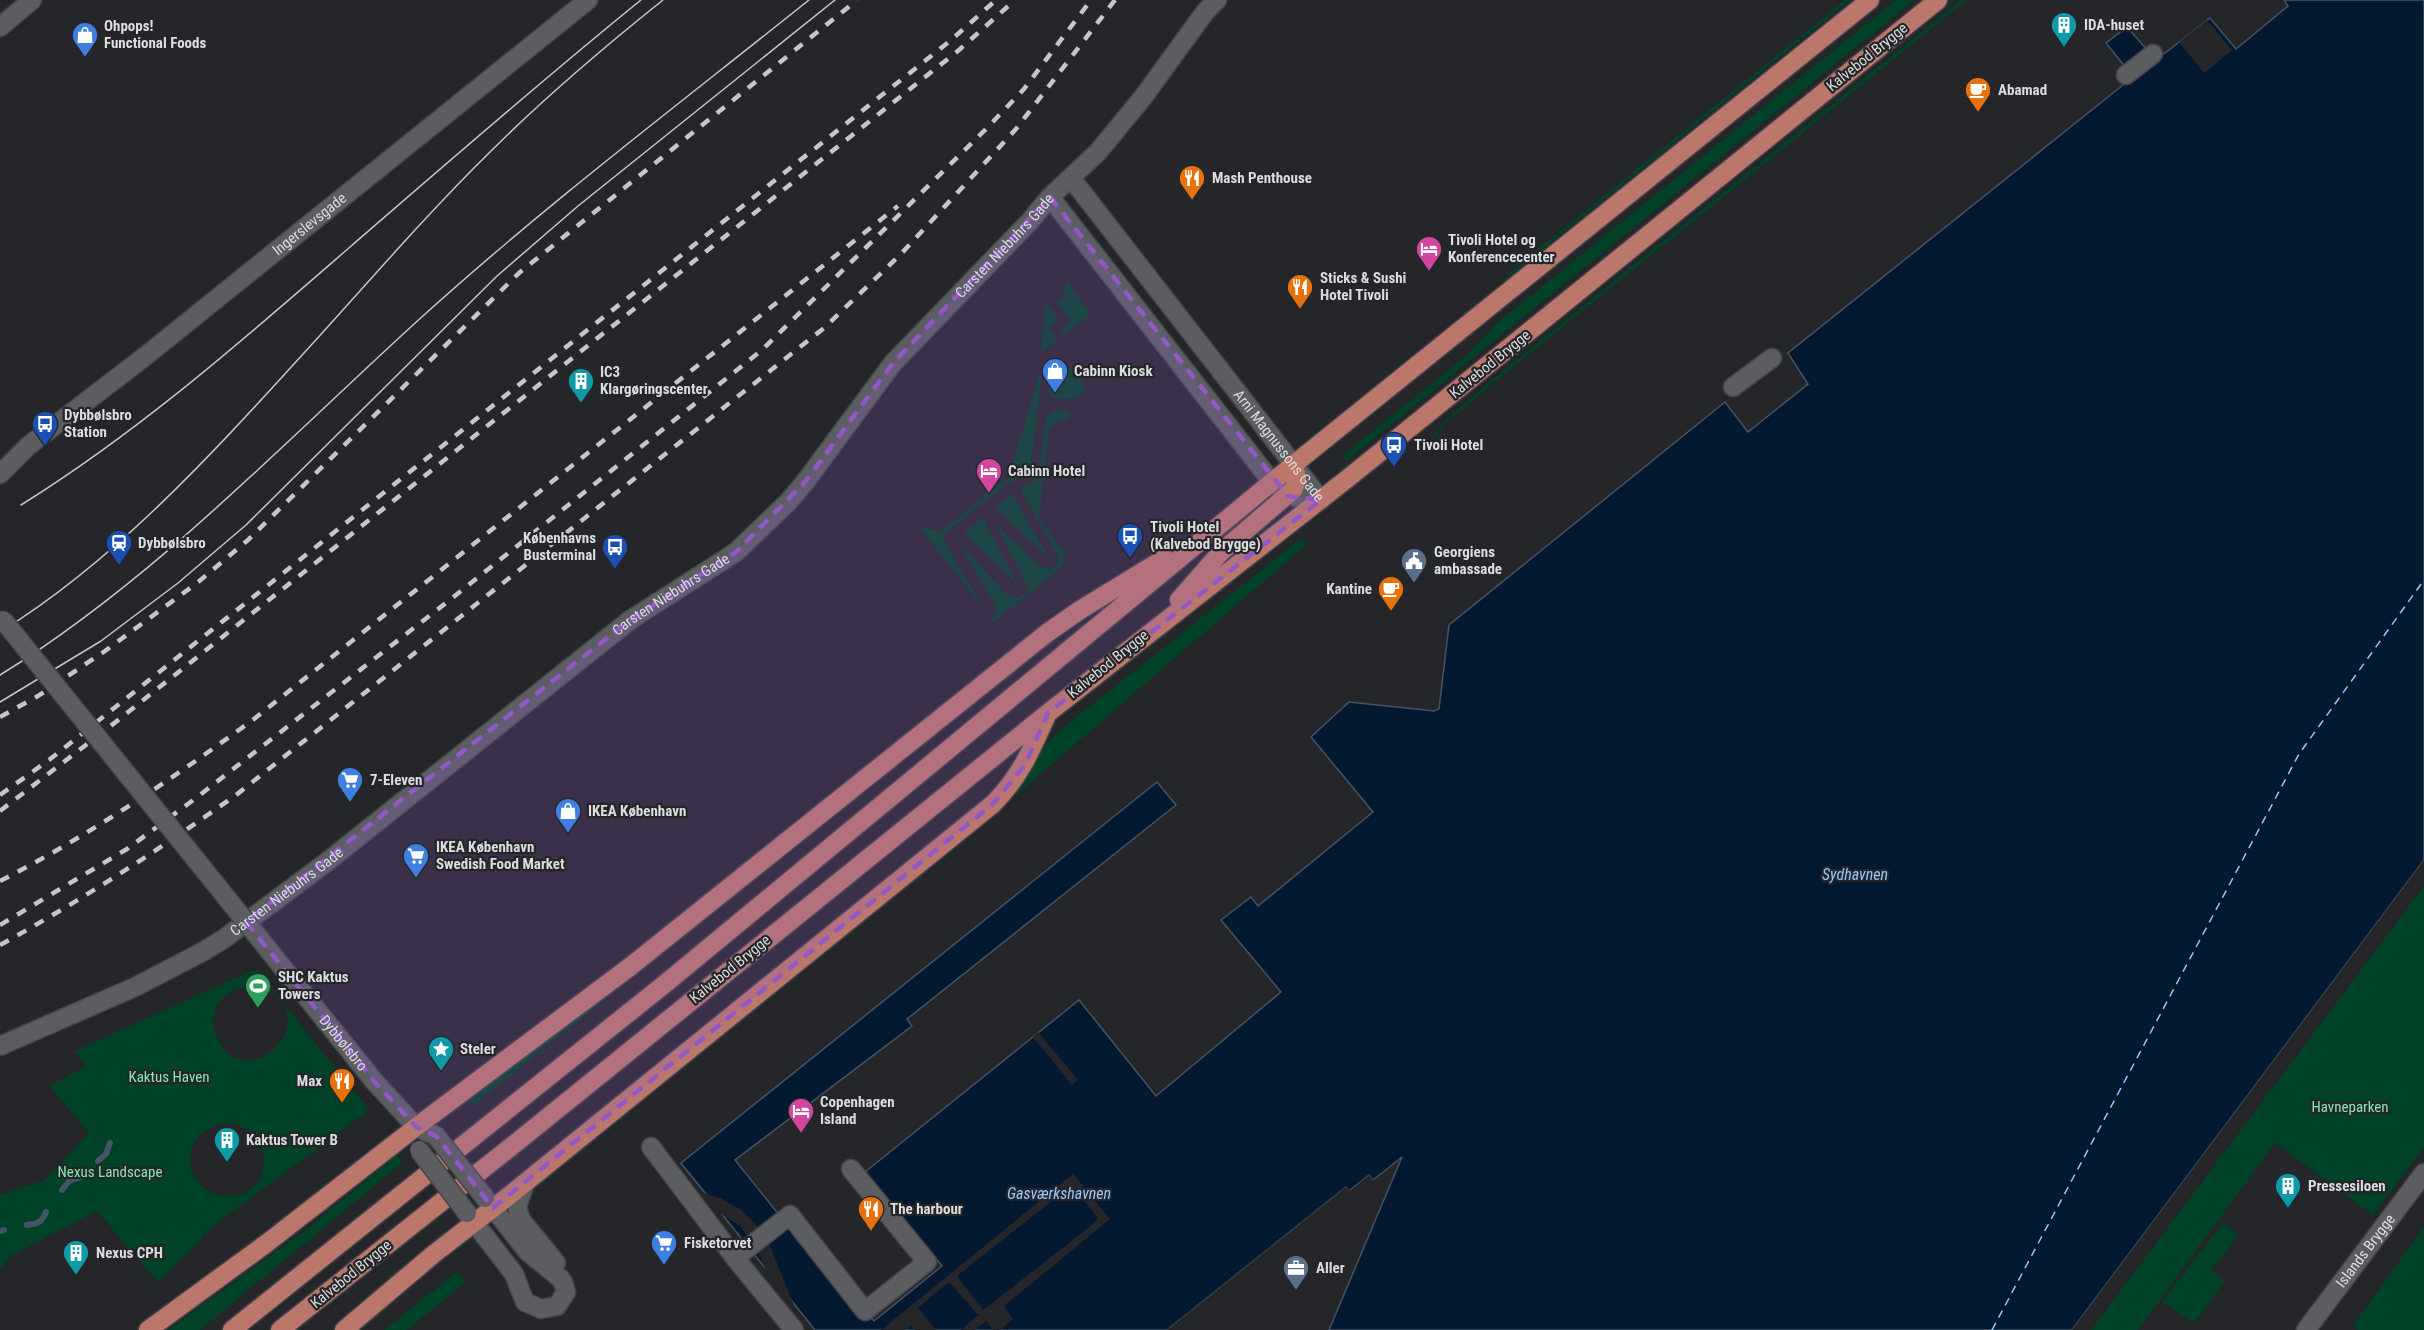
<svg xmlns="http://www.w3.org/2000/svg" width="2424" height="1330" font-family="'Roboto Condensed',sans-serif">
  <style>
    .green { fill: #004227; fill-rule: evenodd }
    .water { fill: #031930; stroke: #445464; stroke-width: 1.5 }
    .pier { fill: #25262a; fill-rule: evenodd }
    .lines { fill: none; stroke-linecap: round; stroke-linejoin: round }
    .stream { stroke: #445464; stroke-width: 6 }
    .ferry { stroke: #93c7ff; stroke-width: 1.5; stroke-dasharray: 8 6; stroke-linecap: butt }
    .minor-casing { stroke: #434448; stroke-width: 21 }
    .major-casing { stroke: #434448; stroke-width: 21 }
    .minor { stroke: #5c5d61; stroke-width: 18 }
    .major { stroke: #bb776b; stroke-width: 18 }
    .tram { stroke: #c5c6ca; stroke-width: 1.5 }
    .rail { stroke: #c5c6ca; stroke-width: 4.5; stroke-dasharray: 10 10; stroke-linecap: butt }
    .minor-bridge-casing { stroke: #434448; stroke-width: 21; stroke-linecap: butt }
    .minor-bridge { stroke: #5c5d61; stroke-width: 18 }
    .marked { fill: #9358c7; fill-opacity: 0.2; stroke: #9358c7; stroke-width: 4.5; stroke-dasharray: 12 8; stroke-linejoin: round }
    .labels { text-anchor: middle; stroke-width: 4.5; stroke-linejoin: round; paint-order: stroke }
    .poi-label { font-size: 15px; font-weight: bold; fill: #dbdcdf; stroke: #25262a; text-anchor: start }
    .street-label { font-size: 15px; fill: #dbdcdf; stroke: #25262a }
    .park-label { font-size: 15px; fill: #85e7b2; stroke: #25262a }
    .water-label { font-size: 16px; font-style: italic; fill: #93c7ff; stroke: #25262a }
  </style>
  <rect width="100%" height="100%" fill="#25262a"/>
  <path class="green" d="M1845,0h5l-341,276 -2,-2z
    M1896,0h18l-568,461 -4,-5 124,-100 31,-33z
    M1961,0h6l-471,381 -47,39 -27,32 -1,-2 27,-32 45,-39z
    M1068,283l23,31 -26,20 -5,-5 11,-8 -14,-19 10,-7 -5,-7z
    M1045,302l14,18 -9,8 8,12 -17,13z
    M1063,366c11,0 23,16 22,26l-7,6 -23,1 -5,-3c-1,-11 4,-25 13,-30z
    M1041,368l-1,23 -10,81 -23,12 -62,49 -2,6 42,71 -66,-83 22,4 64,-51 2,2z
    M1056,410h10l5,4 -6,7 -8,1 -8,6 -10,91 26,33 -1,13 -71,58 -3,-4 4,-2 2,-10 -38,-65 49,53c9,3 13,3 20,-3v-7l-32,-62 48,45 6,1 8,-4 2,-7 -39,-69 13,-7 6,-8 7,-57z
    M1012,494l37,64 -54,-50z
    M983,518l35,67 -54,-52z
    M1302,538l5,6 -292,252 27,-47 23,-23z
    M2424,886v261l-51,68 -98,-72 -137,187h-47z
    M256,969l113,141 -164,122 -5,9 -42,41 -61,-71 -85,44 -12,14v-74l45,-15 44,-47 -39,-47 36,-20 -11,-15zM255,985c81,27 -9,117 -38,53 -14,-30 10,-51 38,-53zM232,1123c54,17 34,83 -14,72 -10,-2 -19,-10 -24,-20 -13,-29 9,-51 38,-52z
    M632,978l-158,127 -5,-7 86,-67z
    M397,1155l6,7 -203,168h-32l138,-100z
    M2223,1223l16,12 -28,35 14,11 -31,42 -32,-21z
    M2424,1226v104h-66l-5,-4z
    M458,1271l8,11 -59,48h-23z"/>
  <path class="water" d="M2284,0h140v860l-352,470h-743l73,-173 -29,23 -4,-5 -20,16 -3,-4 -179,143h-352l-134,-167 476,-381 19,23 -269,214 5,7 -177,134 126,157 6,-3 7,7 68,-55 -77,-94 214,-172 77,96 125,-104 -60,-72 30,-23 7,9 115,-94 -62,-75 38,-35 85,9 5,-2 10,-84 276,-223 23,30 60,-48 -20,-31 345,-276 -27,-34 21,-16 29,33 54,-42 26,31 52,-43z"/>
  <path class="pier" d="M2207,20l25,30 -28,23 -25,-31z
    M2424,860v5l-349,465h-3z
    M1038,1032l40,48 -6,5 -39,-48z
    M1073,1174l37,45 -106,87 9,13 -13,11h-7l-7,-9 -11,9h-14l17,-15 -29,-33 -31,26 18,22h-21l-4,-5 -6,5h-24zM1068,1188l7,1 22,28v4l-114,89 -26,-34z
    M1369,1175l4,5 -3,2 -1,-3 -18,15 -5,-3 -175,139h-4l179,-143 4,4z
    M701,1192l19,6 20,11 16,15 13,19 27,68 -28,-35 -11,-27 -17,-23 -24,-15z"/>
  <g class="lines">
    <path class="stream" d="M98,1161l8,-7 4,-11
      M62,1190l7,-9 12,-4
      M27,1225c11,-1 15,-3 19,-13
      M0,1231l4,-1"/>
    <path class="ferry" d="M1992,1330l307,-576 125,-174"/>
    <g class="minor-casing">
      <g id="minor">
        <path d="M0,27l32,-27"/>
        <path d="M2126,75l27,-21"/>
        <path id="s1" d="M1071,178l250,322"/>
        <path d="M1050,197l222,285c18,15 25,18 49,18"/>
        <path d="M1733,387l39,-29"/>
        <path id="s2" d="M0,474l28,-28 115,-88 445,-358"/>
        <path id="s3" d="M0,1046l137,-60 67,-35 21,-13 103,-77 302,-241 106,-68 52,-50 17,-20 88,-119 137,-142 20,-24 48,-45 46,-56 61,-84 12,-12"/>
        <path d="M374,1081l42,46 20,9"/>
        <path d="M651,1147l84,111 59,72"/>
        <path d="M525,1183l-8,24 4,13 35,43"/>
        <path d="M467,1213l47,61 11,28 16,7 16,-3 9,-14 -3,-10 -3,-4 -32,-26 -43,-54"/>
        <path d="M735,1258l55,-43 75,96 62,-49 -76,-93"/>
        <path id="s4" d="M2306,1330l118,-157"/>
      </g>
    </g>
    <g class="major-casing">
      <path id="major" d="M1179,600l42,-48 73,-63 3,-11 -3,-13
        M148,1330l119,-87 149,-116 215,-161 416,-333 33,-23 85,-52
        M232,1330l434,-347 606,-501 598,-482
        M280,1330l237,-188 531,-429 304,-238 586,-475
        M344,1330l91,-77 75,-58 483,-391c27,-27 38,-53 53,-87"/>
    </g>
    <use href="#minor" class="minor"/>
    <use href="#major" class="major"/>
    <path class="tram" d="M21,505c119,-74 223,-166 329,-258 96,-83 192,-167 291,-247
      M0,632c120,-74 220,-187 314,-290 58,-64 115,-130 176,-190 54,-54 113,-104 173,-152
      M0,675c157,-97 287,-236 424,-360 123,-111 255,-211 385,-315
      M0,702l101,-61 77,-58 68,-58 251,-249 81,-70 257,-206"/>
    <path class="rail" d="M0,717l38,-21 67,-45 92,-68 51,-43 271,-267 338,-273
      M0,795l49,-35 799,-638 102,-81 46,-41
      M0,811l117,-90 842,-671 56,-50
      M0,881c90,-46 172,-102 254,-162l644,-513
      M0,925l127,-76 69,-51 255,-199 311,-249 225,-222 37,-39 67,-89
      M0,945c82,-45 160,-96 236,-150l588,-467 77,-74 115,-125 99,-129"/>
    <g class="minor-bridge-casing">
      <g id="minor-bridge">
        <path id="s5" d="M3,620l371,461"/>
        <path d="M436,1136l49,62"/>
        <path d="M419,1150l48,63"/>
      </g>
    </g>
    <use href="#minor-bridge" class="minor-bridge"/>
  </g>
  <path class="marked" d="M1050,197l238,299 33,4 -273,213 -23,52 -32,39 -500,404 -57,-72 -20,-9 -42,-46 -128,-159 384,-302 106,-68 69,-70 88,-119z"/>
  <defs>
    <g id="building-pin" transform="scale(1.35)"><path d="M0 17L-7.5 6A9.5 9.5 0 1 1 7.5 6Z" fill="#0f9aa8" stroke="#25262a"/><path d="M-4-6H4V6H1V3H-1V6H-4ZM-2.5-4.3h1.7v1.8h-1.7ZM.8-4.3h1.7v1.8H.8ZM-2.5-1h1.7V.8h-1.7ZM.8-1h1.7V.8H.8Z" fill="#fff"/></g>
    <g id="shop-pin" transform="scale(1.35)"><path d="M0 17L-7.5 6A9.5 9.5 0 1 1 7.5 6Z" fill="#3f7fe0" stroke="#25262a"/><path d="M-5-2.5h2.3a2.7 3.5 0 0 1 5.4 0H5L5.5 6h-11ZM-1.5-2.5h3a1.5 2.3 0 0 0-3 0Z" fill="#fff"/></g>
    <g id="cafe-pin" transform="scale(1.35)"><path d="M0 17L-7.5 6A9.5 9.5 0 1 1 7.5 6Z" fill="#e8710a" stroke="#25262a"/><path d="M-5.5-4.5H6V0H3Q3 3.5 0 3.5H-2.5Q-5.5 3.5-5.5 0ZM3-3.2v2h1.7v-2ZM-6 4.5H4V6H-6Z" fill="#fff"/></g>
    <g id="restaurant-pin" transform="scale(1.35)"><path d="M0 17L-7.5 6A9.5 9.5 0 1 1 7.5 6Z" fill="#e8710a" stroke="#25262a"/><path d="M-5-6h1v4h1v-4h1v4h1v-4h1v5L-1.5 .5V6h-2V.5L-5-1ZM5-6V6H3V1.5H1.5Q1.5-4 5-6Z" fill="#fff"/></g>
    <g id="hotel-pin" transform="scale(1.35)"><path d="M0 17L-7.5 6A9.5 9.5 0 1 1 7.5 6Z" fill="#d1479c" stroke="#25262a"/><path d="M-6-4.5h1.5V1H6V5H4.5V3h-9V5H-6ZM-4 0a1.8 1.8 0 1 1 3.6 0ZM.5 0V-2.5h3Q6-2.5 6 0Z" fill="#fff"/></g>
    <g id="bus-pin" transform="scale(1.35)"><path d="M0 17L-7.5 6A9.5 9.5 0 1 1 7.5 6Z" fill="#1a4fb4" stroke="#25262a"/><path d="M-5-6H5V4H4V6H2V4H-2V6H-4V4H-5ZM-3.5-4V0h7V-4ZM-3.5 1.2v1.5H-2V1.2ZM2 1.2v1.5H3.5V1.2Z" fill="#fff"/></g>
    <g id="station-pin" transform="scale(1.35)"><path d="M0 17L-7.5 6A9.5 9.5 0 1 1 7.5 6Z" fill="#1a4fb4" stroke="#25262a"/><path d="M-3-6H3Q5-6 5-4V2Q5 4 3 4L4.5 6H3L1.5 4h-3L-3 6H-4.5L-3 4Q-5 4-5 2V-4Q-5-6-3-6ZM-3.5-4v3h7v-3ZM-3.5 1v1.5H-2V1ZM2 1v1.5H3.5V1Z" fill="#fff"/></g>
    <g id="civic-pin" transform="scale(1.35)"><path d="M0 17L-7.5 6A9.5 9.5 0 1 1 7.5 6Z" fill="#5c6f8a" stroke="#25262a"/><path d="M-.6-6.5H3V-4.5H.6V-3L4-1V1h2V6H-6V1h2V-1L-.6-3ZM-1.2 2.5V6h2.4V2.5Z" fill="#fff"/></g>
    <g id="supermarket-pin" transform="scale(1.35)"><path d="M0 17L-7.5 6A9.5 9.5 0 1 1 7.5 6Z" fill="#3f7fe0" stroke="#25262a"/><path d="M-6-5.5h2.5l.6 2H6L4.5 2H-2.5L-4.4-4H-6ZM-1.5 3.2a1.3 1.3 0 1 0 .1 0ZM3 3.2a1.3 1.3 0 1 0 .1 0Z" fill="#fff"/></g>
    <g id="stadium-pin" transform="scale(1.35)"><path d="M0 17L-7.5 6A9.5 9.5 0 1 1 7.5 6Z" fill="#2e9e5b" stroke="#25262a"/><path d="M0-5a6.5 5 0 1 0 0 10a6.5 5 0 1 0 0-10ZM-3.5-1.8h7v3.6h-7Z" fill="#fff"/></g>
    <g id="sight-pin" transform="scale(1.35)"><path d="M0 17L-7.5 6A9.5 9.5 0 1 1 7.5 6Z" fill="#0f9aa8" stroke="#25262a"/><path d="M0-6L1.8-2.2L6-1.7L2.9 1.2L3.7 5.4L0 3.3L-3.7 5.4L-2.9 1.2L-6-1.7L-1.8-2.2Z" fill="#fff"/></g>
    <g id="office-pin" transform="scale(1.35)"><path d="M0 17L-7.5 6A9.5 9.5 0 1 1 7.5 6Z" fill="#5c6f8a" stroke="#25262a"/><path d="M-6-3h4V-5.5h4V-3h4V5H-6ZM-1-4.5V-3h2v-1.5ZM-6 0V1H6V0Z" fill="#fff"/></g>
  </defs>
  <g fill-rule="evenodd">
    <use href="#building-pin" x="2064" y="25"/>
    <use href="#shop-pin" x="85" y="35"/>
    <use href="#cafe-pin" x="1978" y="90"/>
    <use href="#restaurant-pin" x="1192" y="178"/>
    <use href="#hotel-pin" x="1429" y="249"/>
    <use href="#restaurant-pin" x="1300" y="287"/>
    <use href="#shop-pin" x="1055" y="371"/>
    <use href="#building-pin" x="581" y="381"/>
    <use href="#bus-pin" x="45" y="424"/>
    <use href="#bus-pin" x="1394" y="445"/>
    <use href="#hotel-pin" x="989" y="471"/>
    <use href="#bus-pin" x="1130" y="536"/>
    <use href="#station-pin" x="119" y="543"/>
    <use href="#bus-pin" x="615" y="547"/>
    <use href="#civic-pin" x="1414" y="561"/>
    <use href="#cafe-pin" x="1391" y="589"/>
    <use href="#supermarket-pin" x="350" y="780"/>
    <use href="#shop-pin" x="568" y="811"/>
    <use href="#supermarket-pin" x="416" y="856"/>
    <use href="#stadium-pin" x="258" y="986"/>
    <use href="#sight-pin" x="441" y="1049"/>
    <use href="#restaurant-pin" x="342" y="1081"/>
    <use href="#hotel-pin" x="801" y="1111"/>
    <use href="#building-pin" x="227" y="1140"/>
    <use href="#building-pin" x="2288" y="1186"/>
    <use href="#restaurant-pin" x="871" y="1209"/>
    <use href="#supermarket-pin" x="664" y="1243"/>
    <use href="#building-pin" x="76" y="1253"/>
    <use href="#office-pin" x="1296" y="1268"/>
  </g>
  <g class="labels">
    <g class="poi-label">
      <text x="2084" y="30">IDA-huset</text>
      <text x="104" y="31">Ohpops!<tspan x="104" dy="17">Functional Foods</tspan></text>
      <text x="1998" y="95">Abamad</text>
      <text x="1212" y="183">Mash Penthouse</text>
      <text x="1448" y="245">Tivoli Hotel og<tspan x="1448" dy="17">Konferencecenter</tspan></text>
      <text x="1320" y="283">Sticks &amp; Sushi<tspan x="1320" dy="17">Hotel Tivoli</tspan></text>
      <text x="1074" y="376">Cabinn Kiosk</text>
      <text x="600" y="377">IC3<tspan x="600" dy="17">Klargøringscenter</tspan></text>
      <text x="64" y="420">Dybbølsbro<tspan x="64" dy="17">Station</tspan></text>
      <text x="1414" y="450">Tivoli Hotel</text>
      <text x="1008" y="476">Cabinn Hotel</text>
      <text x="1150" y="532">Tivoli Hotel<tspan x="1150" dy="17">(Kalvebod Brygge)</tspan></text>
      <text x="596" y="543" text-anchor="end">Københavns<tspan x="596" dy="17">Busterminal</tspan></text>
      <text x="138" y="548">Dybbølsbro</text>
      <text x="1434" y="557">Georgiens<tspan x="1434" dy="17">ambassade</tspan></text>
      <text x="1372" y="594" text-anchor="end">Kantine</text>
      <text x="370" y="785">7-Eleven</text>
      <text x="588" y="816">IKEA København</text>
      <text x="436" y="852">IKEA København<tspan x="436" dy="17">Swedish Food Market</tspan></text>
      <text x="278" y="982">SHC Kaktus<tspan x="278" dy="17">Towers</tspan></text>
      <text x="460" y="1054">Steler</text>
      <text x="322" y="1086" text-anchor="end">Max</text>
      <text x="820" y="1107">Copenhagen<tspan x="820" dy="17">Island</tspan></text>
      <text x="246" y="1145">Kaktus Tower B</text>
      <text x="2308" y="1191">Pressesiloen</text>
      <text x="890" y="1214">The harbour</text>
      <text x="684" y="1248">Fisketorvet</text>
      <text x="96" y="1258">Nexus CPH</text>
      <text x="1316" y="1273">Aller</text>
    </g>
    <g class="street-label">
      <text transform="translate(1867 57) rotate(-39)" y="5">Kalvebod Brygge</text>
      <text dy="5" stroke="none"><textPath href="#s2" startOffset="398">Ingerslevsgade</textPath></text>
      <text dy="5" stroke="none"><textPath href="#s3" startOffset="1299">Carsten Niebuhrs Gade</textPath></text>
      <text transform="translate(1490 364) rotate(-39)" y="5">Kalvebod Brygge</text>
      <text dy="5" stroke="none"><textPath href="#s1" startOffset="339">Arni Magnussons Gade</textPath></text>
      <text dy="5" stroke="none"><textPath href="#s3" startOffset="813">Carsten Niebuhrs Gade</textPath></text>
      <text transform="translate(1108 664) rotate(-39)" y="5">Kalvebod Brygge</text>
      <text dy="5" stroke="none"><textPath href="#s3" startOffset="327">Carsten Niebuhrs Gade</textPath></text>
      <text transform="translate(730 969) rotate(-39)" y="5">Kalvebod Brygge</text>
      <text dy="5" stroke="none"><textPath href="#s5" startOffset="543">Dybbølsbro</textPath></text>
      <text dy="5" stroke="none"><textPath href="#s4" startOffset="99">Islands Brygge</textPath></text>
      <text transform="translate(351 1274) rotate(-39)" y="5">Kalvebod Brygge</text>
    </g>
    <g class="park-label">
      <text x="169" y="1082">Kaktus Haven</text>
      <text x="2350" y="1112">Havneparken</text>
      <text x="110" y="1177">Nexus Landscape</text>
    </g>
    <g class="water-label">
      <text x="1855" y="880">Sydhavnen</text>
      <text x="1059" y="1199">Gasværkshavnen</text>
    </g>
  </g>
</svg>
